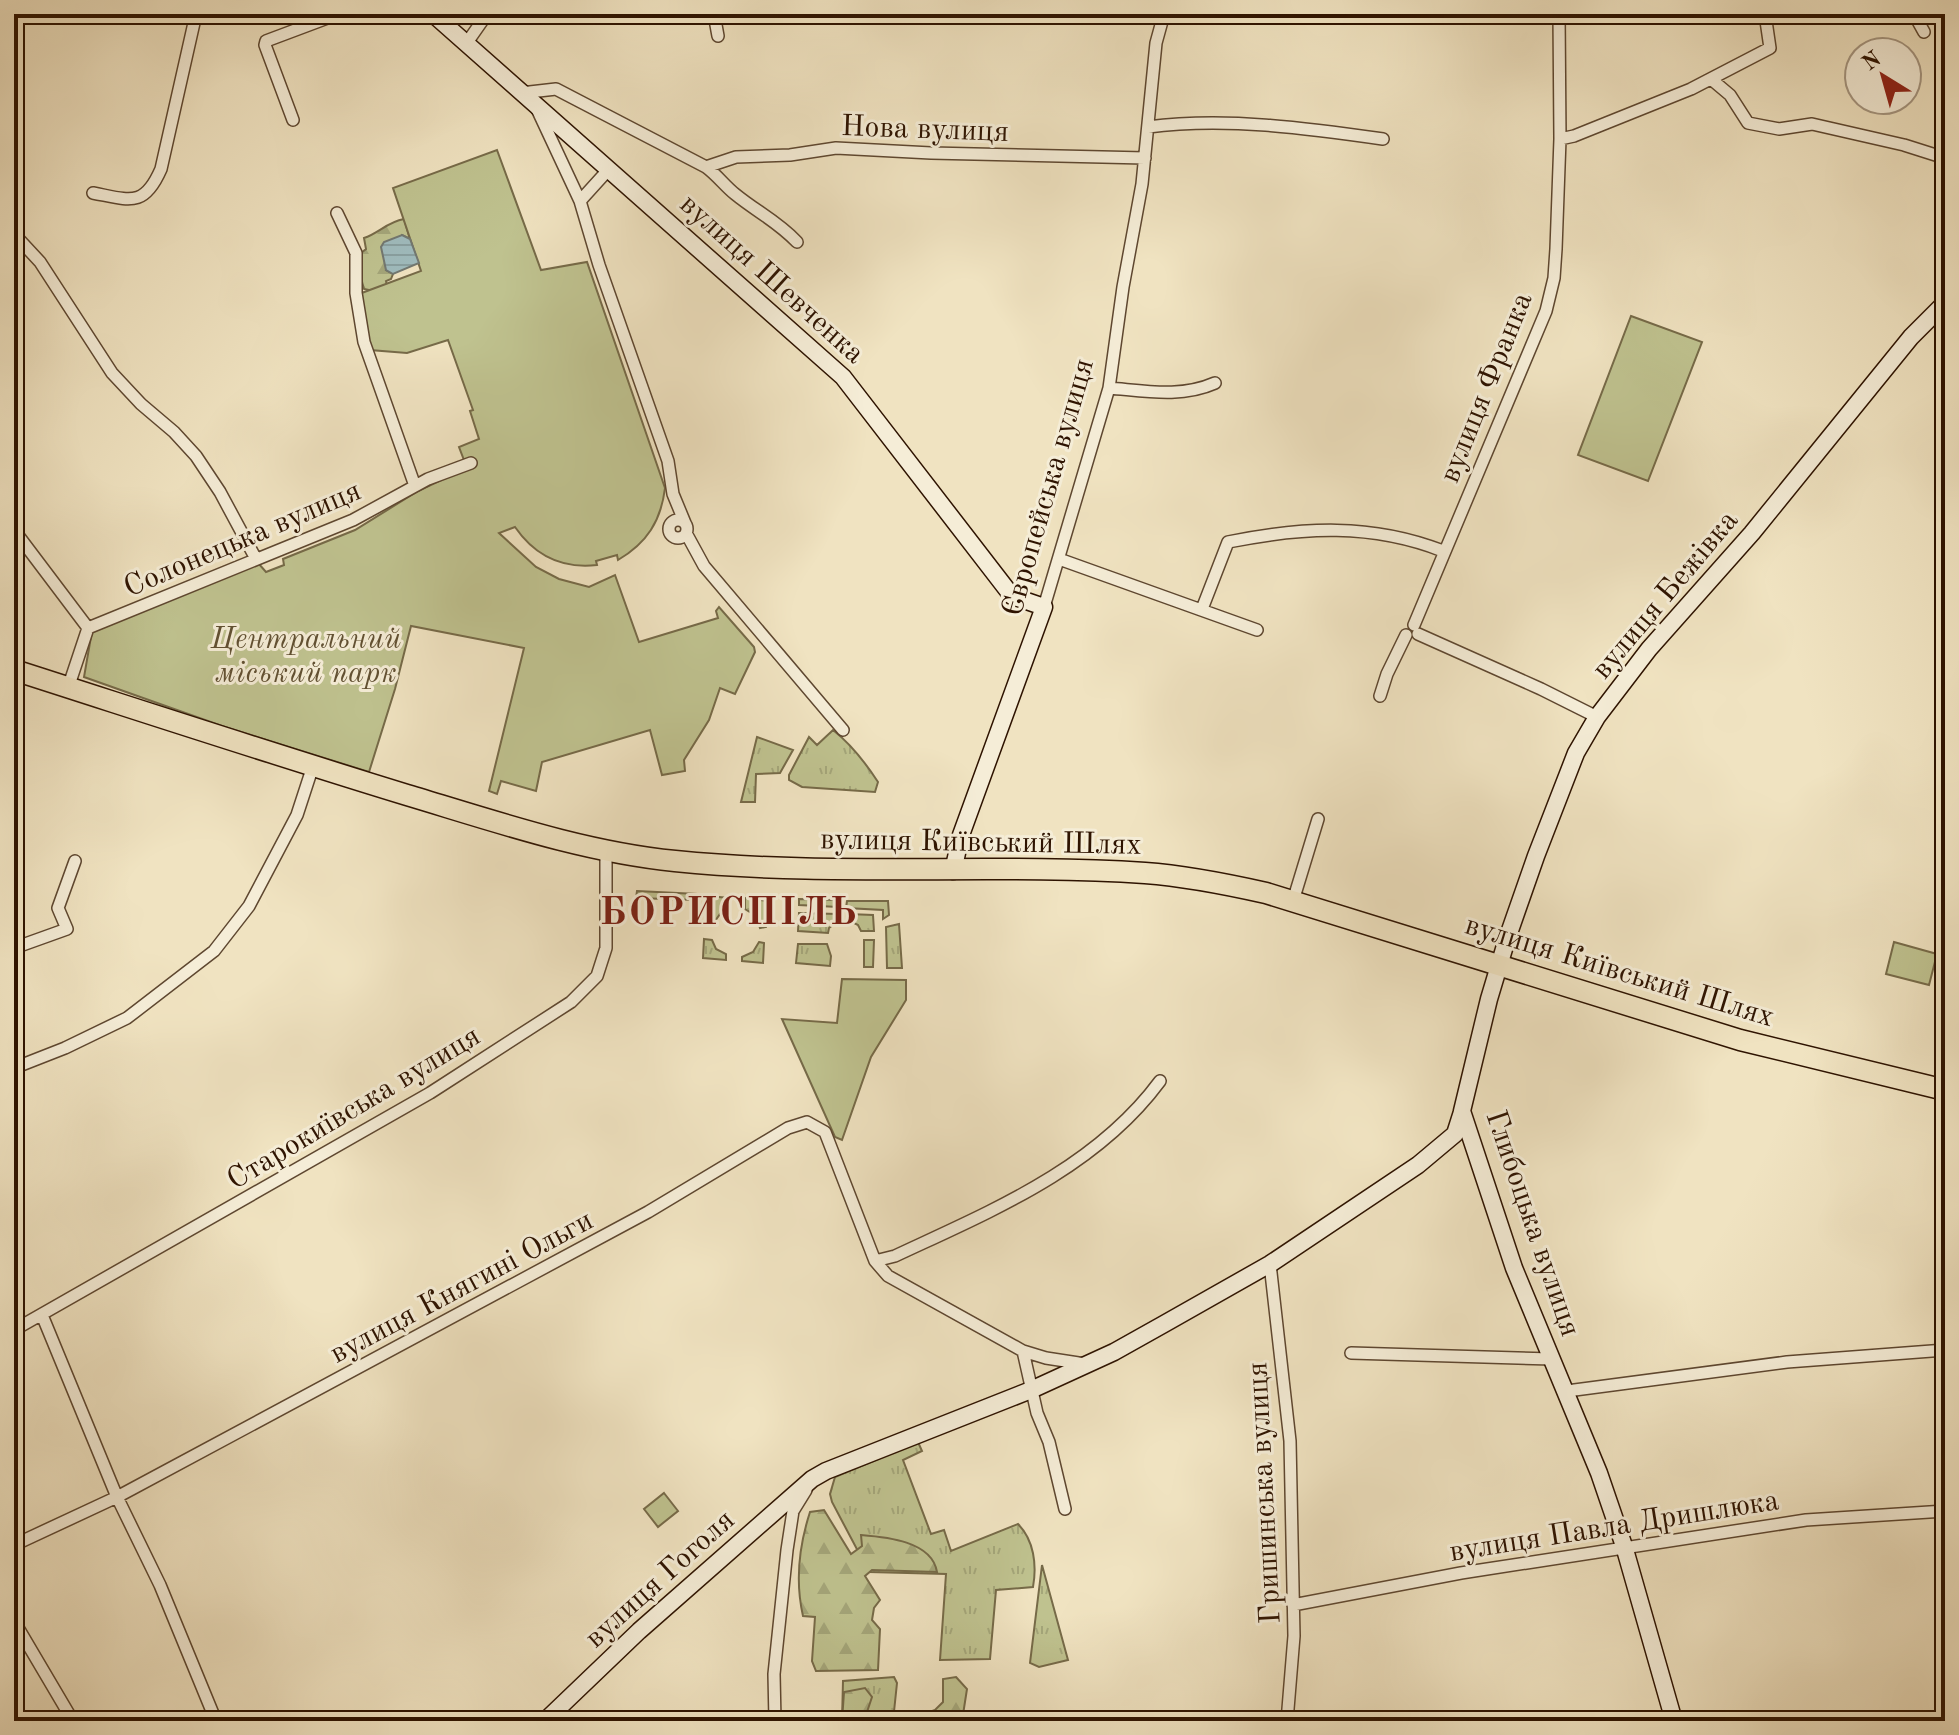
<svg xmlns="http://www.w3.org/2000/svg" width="1959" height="1735" font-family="'Old Standard TT',serif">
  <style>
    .grass { fill: url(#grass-tufts); stroke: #766a48; stroke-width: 2 }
    .forest { fill: url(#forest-firs); stroke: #766a48; stroke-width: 2 }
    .park { fill: #bfc28f; stroke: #766a48; stroke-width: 2 }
    .water { fill: url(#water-rules); stroke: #727871; stroke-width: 2 }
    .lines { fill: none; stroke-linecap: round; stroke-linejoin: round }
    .street-casing { stroke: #5e4730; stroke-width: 14 }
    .secondary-casing { stroke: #2e1300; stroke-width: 19 }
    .highway-casing { stroke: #2e1300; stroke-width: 23 }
    .street { stroke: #f5edd7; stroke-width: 11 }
    .secondary { stroke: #f5edd7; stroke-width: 16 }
    .highway { stroke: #f0e3c1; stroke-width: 20 }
    .labels { text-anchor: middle; stroke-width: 6; stroke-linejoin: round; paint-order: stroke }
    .street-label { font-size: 30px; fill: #2e1300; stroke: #f5edd7 }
    .park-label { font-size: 30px; font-style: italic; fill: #615032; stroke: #f5edd7 }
    .district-label { font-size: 38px; font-weight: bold; letter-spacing: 2px; fill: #7a1f14; stroke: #f5edd7 }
  </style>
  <defs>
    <pattern id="grass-tufts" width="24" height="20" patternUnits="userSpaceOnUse" patternTransform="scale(2)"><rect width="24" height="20" fill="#bfc28f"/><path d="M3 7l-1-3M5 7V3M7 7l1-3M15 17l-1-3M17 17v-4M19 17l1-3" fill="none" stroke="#a4a67a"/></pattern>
    <pattern id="forest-firs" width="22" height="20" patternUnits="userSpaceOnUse" patternTransform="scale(2)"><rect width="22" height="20" fill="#bfc28f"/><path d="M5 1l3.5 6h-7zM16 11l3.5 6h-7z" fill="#a4a67a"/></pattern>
    <pattern id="water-rules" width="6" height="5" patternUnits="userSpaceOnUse" patternTransform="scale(2)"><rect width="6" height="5" fill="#9fbbbd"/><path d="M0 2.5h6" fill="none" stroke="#89a0a1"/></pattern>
  </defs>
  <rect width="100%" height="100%" fill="#f0e3c1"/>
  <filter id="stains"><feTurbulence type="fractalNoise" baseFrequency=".0025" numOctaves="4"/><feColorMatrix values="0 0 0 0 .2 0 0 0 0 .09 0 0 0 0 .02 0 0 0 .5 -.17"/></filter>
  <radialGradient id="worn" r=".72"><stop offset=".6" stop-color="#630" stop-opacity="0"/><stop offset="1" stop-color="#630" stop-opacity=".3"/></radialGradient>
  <path class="grass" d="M833,730c19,15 32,32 45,52l-3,10 -73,-5 -13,-7v-5l20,-38 8,8z
    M757,737l36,13 -13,23 -24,1 -1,28h-14z
    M637,891l60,3v6l-61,-2z
    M708,896l21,2 -2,15 -7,1 -7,10 -7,-1z
    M745,898l22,3 -1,26 -6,1 -4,-12 -11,-7z
    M799,899l39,1v7l-39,-2z
    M847,901h41l1,14 -6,4v-9l-37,-2z
    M799,913l39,1v7l-9,7 -1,5 -30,-2z
    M848,914l25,1 1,16h-13l-3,-6 -10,-5z
    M899,924l3,44h-15l-1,-41z
    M704,939l8,1 4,9 10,5v6l-23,-2z
    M864,940h10l-1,27h-9z
    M759,942l5,1 -1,20 -21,-2v-4l11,-5z
    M798,944h29l4,12 -1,10 -34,-3z
    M918,1442l4,9 -19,9 28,74 13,-4 7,21 67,-27c16,16 19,41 15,63l-37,3 -6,69 -50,1 6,-86 -77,-2 -37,-70 -2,-8 5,-17z
    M1042,1565l26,95 -29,7 -9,-4z
    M894,1677l3,6 -4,38h-51l1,-40z"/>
  <path class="forest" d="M404,219l6,20 -8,-4 -16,35 7,4 -2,5 -5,2 1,5 -13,5 -10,-2c-4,-11 -4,-24 -3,-36l5,-4 -2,-11c15,-5 23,-16 40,-19z
    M824,1510l27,44 11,-8 -1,-11c25,2 71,6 76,37l-65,-2 -7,6 15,24 -6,8 -2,12 8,9 -2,41 -62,1 -4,-10 3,-44 -12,-1c-8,-35 -4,-70 7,-104z
    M956,1677l11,12 -5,32h-44l3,-6 14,-5 8,-8v-23z
    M865,1688l7,9 -8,24h-22l2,-29z"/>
  <path class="park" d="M497,150l44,120 46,-8 78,226c-4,33 -18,55 -47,72l-1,-5 -21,6 1,4c-35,4 -62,-9 -82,-38l-16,6 37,34 23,12 30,8 26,-12 24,67 79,-24 -2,-7 3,-4 35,40 1,5 -20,42 -15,-6 -11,32 -25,40 1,11 -23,4 -12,-45 -108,32 -6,29 -35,-10 -4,13 -8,-3 35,-143 -113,-22 -16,63 -26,83 -147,-46 -138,-49 8,-46 167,-67 7,8 18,-7 -1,-6 72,-29 63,-39 49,-23 -8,-21 20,-8 -9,-28 3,-1 -25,-70 -41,13 -37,-3 -11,-56 62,-23 -28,-83z
    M1631,316l71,26 -54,139 -70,-26z
    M1894,942l43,12 -8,31 -43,-11z
    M842,979l64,1v20l-35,57 -29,83 -7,-3 -53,-118 55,4z
    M664,1493l14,18 -20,16 -14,-18z"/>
  <path class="water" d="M402,235l8,4 9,24 -26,11 -7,-4 -5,-23 3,-5z"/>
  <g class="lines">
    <g class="street-casing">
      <path id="street" d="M714,14l4,22
        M1914,14l10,18
        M466,44l21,-30
        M1711,79l19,16 18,28 31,6 33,-5 92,21 41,13
        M521,93l35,-4 150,78c11,8 19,19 29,27 22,18 42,27 62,48
        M537,109l43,92
        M293,120l-28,-75 1,-4 72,-27
        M1148,127c77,-10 158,1 235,12
        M1560,139l14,-3 117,-47 79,-41 -5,-34
        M706,167l30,-10 54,-2 46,-7 95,5 214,5
        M609,169l-29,32 19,64 69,196 5,33 12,29
        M93,193c37,7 51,15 68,-24l35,-155
        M337,213l19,40v40l8,49 51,144
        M14,234l26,28 72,111 29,31 33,28 22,24 24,36 36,67
        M1109,388c37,3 72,10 106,-5
        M669 529a9 9 0 1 1 18 0a9 9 0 1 1-18 0Z
        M14,530l74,98
        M686,533l18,33 139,164
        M1059,559l198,71
        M1044,607l65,-219 14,-101 19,-103 14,-141 8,-29
        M1202,609l26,-67c75,-15 143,-19 215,9
        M1414,625l132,-314 8,-33 2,-29 4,-110 -1,-125
        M1418,634l123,55 56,28
        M64,686l6,-4 18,-54 265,-108 75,-41 43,-16
        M1380,696l7,-22 19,-39
        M1293,901l25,-82
        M14,948l53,-19 -9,-21 17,-47
        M14,1068l51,-20 62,-30 87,-67 35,-45 48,-91 16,-49
        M875,1261l20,-5c96,-45 200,-87 265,-175
        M1270,1264l20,177 4,195 -7,85
        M42,1315l75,182 43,88 56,136
        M14,1330l416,-237 141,-91 26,-26 9,-28v-98
        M1023,1351l14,62 12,29 16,67
        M1351,1353l201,6
        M1567,1391l220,-29 158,-12
        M14,1545l103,-48 531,-285 140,-84 19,-6 18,10 50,129 13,15 135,75 23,7 39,6
        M1293,1605l168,-32 345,-53 139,-9
        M14,1621l59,100
        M775,1721l-1,-47 13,-124 6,-39 13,-21"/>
    </g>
    <g class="secondary-casing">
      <path id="secondary" d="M433,14l410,363 169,219 32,11 -83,228 -8,36
        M545,1721l94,-90 173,-152 14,-8 205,-81 83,-38 50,-28 106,-60 148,-99 37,-31 7,-22
        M1674,1721l-50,-175 -25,-73 -85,-205 -52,-157 27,-112 18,-60 29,-83 40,-103 21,-36 52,-68 103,-116 159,-196 34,-34"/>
    </g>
    <g class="highway-casing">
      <path id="highway" d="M14,670c131,42 262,85 393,125 87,26 177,57 268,66 157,16 314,2 470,12 41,3 81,11 121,20l474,147 205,50"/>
    </g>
    <use href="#street" class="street"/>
    <use href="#secondary" class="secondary"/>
    <use href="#highway" class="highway"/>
  </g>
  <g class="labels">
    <g class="street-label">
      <text transform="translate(925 128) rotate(2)" y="10">Нова вулиця</text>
      <text transform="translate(773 278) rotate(42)" y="10">вулиця Шевченка</text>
      <text transform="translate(1485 387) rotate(-68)" y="10">вулиця Франка</text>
      <text transform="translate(1047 487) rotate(-74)" y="10">Європейська вулиця</text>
      <text transform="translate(242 538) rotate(-23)" y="10">Солонецька вулиця</text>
      <text transform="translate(1664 594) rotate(-50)" y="10">вулиця Бежівка</text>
      <text transform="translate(981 841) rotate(1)" y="10">вулиця Київський Шлях</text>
      <text transform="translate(1620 970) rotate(17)" y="10">вулиця Київський Шлях</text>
      <text transform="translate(353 1107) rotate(-31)" y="10">Старокиївська вулиця</text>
      <text transform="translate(1534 1223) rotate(71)" y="10">Глибоцька вулиця</text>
      <text transform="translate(461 1286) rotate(-28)" y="10">вулиця Княгині Ольги</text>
      <text transform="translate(1263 1493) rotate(-93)" y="10">Гришинська вулиця</text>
      <text transform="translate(1614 1525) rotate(-9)" y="10">вулиця Павла Дришлюка</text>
      <text transform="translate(659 1578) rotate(-42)" y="10">вулиця Гоголя</text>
    </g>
    <g class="park-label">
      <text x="306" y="648">Центральний<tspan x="306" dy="34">міський парк</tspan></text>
    </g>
    <g class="district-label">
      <text x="729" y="924">БОРИСПІЛЬ</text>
    </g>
  </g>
  <rect width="1959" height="1735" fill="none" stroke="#f0e3c1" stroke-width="48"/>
  <rect x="16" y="16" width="1927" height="1703" fill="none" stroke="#2e1300" stroke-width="4"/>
  <rect x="24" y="24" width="1911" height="1687" fill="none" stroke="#2e1300" stroke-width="2"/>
  <g transform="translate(1883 76) rotate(323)"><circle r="38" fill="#f5edd7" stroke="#a59681" stroke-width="2"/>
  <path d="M0-6L14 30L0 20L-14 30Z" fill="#8f2418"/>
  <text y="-12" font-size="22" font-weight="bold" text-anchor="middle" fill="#2e1300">N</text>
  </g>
  <rect width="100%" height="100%" filter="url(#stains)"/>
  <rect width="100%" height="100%" fill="url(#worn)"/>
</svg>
